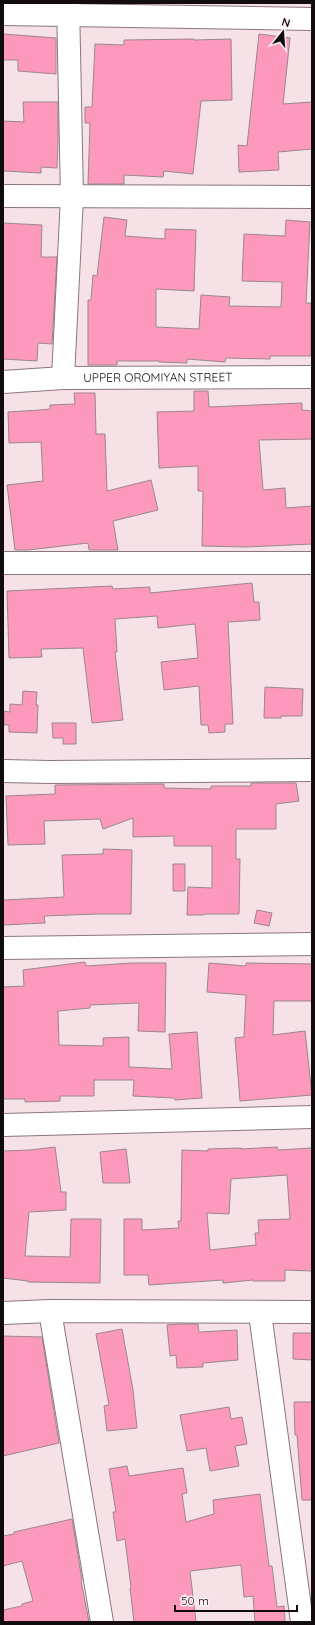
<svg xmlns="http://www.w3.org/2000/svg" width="315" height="1625" font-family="Quicksand,sans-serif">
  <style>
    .building { fill: #fc99bd; stroke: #9a878d; fill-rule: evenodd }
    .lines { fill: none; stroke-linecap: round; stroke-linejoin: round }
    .minor-casing { stroke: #8a777d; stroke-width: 24 }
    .minor { stroke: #fff; stroke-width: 22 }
    .labels { text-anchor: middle; stroke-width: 3.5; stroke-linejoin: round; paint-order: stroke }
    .street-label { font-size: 12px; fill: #130c0e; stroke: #fef1f5 }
  </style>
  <rect width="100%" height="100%" fill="#f6e1e7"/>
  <path class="building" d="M3,34l53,4v36l-38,-3v-11h-15z
    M259,34l31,4 -7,66 29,-2v47l-34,3 1,18 -40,2 -1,-27 9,1z
    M194,39v1l37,-1 1,61 -31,1 -8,73 -29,-3 -1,6 -39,-2v9h-36l2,-61h-5v-16h7l3,-63 29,1v-5z
    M23,102h35v38l-1,28 -16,-1v6l-38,-2v-50l21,1z
    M104,217l23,3 -2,16 40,3v-10l31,1 -2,61 -38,-2v38l43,2 2,-34 29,2 -1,9 52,1 1,-25 -40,-1 2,-47 41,2 1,-16 24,2 -4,81h5v53h-41v3l-44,-1 -1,4 -38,-3v4l-28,-1v-1h-42v4h-29v-65h3l2,-25 4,1z
    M3,223l39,2 -1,32h16l-5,87 -14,-1 -1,18 -34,-2z
    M194,391h14l1,16 93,-4v7l10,1v28l-53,1 4,50 22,-2 1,20 26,-2v38l-66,3 -44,-1 1,-55h-5v-25l-39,2 -2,-56 37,-1z
    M74,393h21l1,41h9l2,57 44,-11 7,30 -45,11 5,29h-29l-1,-7 -60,7h-13l-8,-65 36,-4 -2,-39 -32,1 -1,-31 32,-2 10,-1v-4l25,-1z
    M252,583l2,19h5l1,18 -32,2 5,102h-8v8l-16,1 -1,-8h-7l-2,-39 -35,4 -3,-28 37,-4 -3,-34 -37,4 -1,-12 -42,3 2,33h-2l8,68 -31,3 -9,-75 -42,1 1,8 -33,1 -2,-67 105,-5 1,3 37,-2v6z
    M265,687l38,2 -1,27h-21v2h-17z
    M23,691l14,1 -1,13h2l-1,28 -28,-1v-7h-5v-14l6,1v-8l12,1z
    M52,723h24v21h-13v-6h-10z
    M251,783h45l3,18 -23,3v25h-40v30h4l-1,55h-34l-1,1h-17l1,-28 24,1v-42h-38v-10l-41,1v-19l-30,11 -3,-10 -56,2 1,23 -37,1 -2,-49 49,-2v-9l109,-1v4l47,1v-3h40z
    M103,849l29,1 -1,64h-34l-53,2 1,7 -42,2v-25l61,-3 -2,-42 41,-1z
    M173,864h12v27h-12z
    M257,910l15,3 -3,13 -15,-3z
    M85,962l1,4 46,-3h34l-1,69 -27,-1 1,-28 -49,2v3l-32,3 1,34 44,1v-8l26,-1v30l43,2 -3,-35 28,-2 5,66 -27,2 -1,-2 -41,-2 1,-16h-40v16h-34v5l-35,1v-3h-22v-112l21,-1 -1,-16z
    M209,963l37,3v-3l66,1v37h-38l-1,34 32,-4 7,64 -72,6 -5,-63 9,-1 2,-42 -39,-3z
    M55,1147l6,45h5v18l-37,2 -4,44 45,1 1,-38h30l-1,64 -72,-1v-1l-25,-3v-127l27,-1z
    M277,1147l1,3 34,-2v123l-27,-1v11h-32v-1l-30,3v-3l-74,5 -1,-10h-24v-56h18v11l37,-2 -1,-7h3l1,-71 26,1v-2l33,-1v1zM287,1175l3,44 -32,1 1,13h-4l1,12 -46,5 -3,-37 22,1 2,-35z
    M126,1149l4,34h-27l-3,-31z
    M180,1324h18l1,8 38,-2 1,30 -35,3v4l-26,1 -1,-13 -6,1 -3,-31z
    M122,1329l11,61 4,38 -30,3 -3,-25 5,-1 -13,-71z
    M293,1333h19v27l-19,-1z
    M3,1336l39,1 17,106 -56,13z
    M294,1402h18v98h-10l-5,-65h-2z
    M229,1407l2,12 11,-2 5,27 -12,2 4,20 -29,5 -4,-23 -19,3 -7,-36z
    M127,1466l2,10 54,-8 4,25 -5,1 4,28 28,-8 -1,-14 47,-6 9,72h3l5,41 7,-1 1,16h-30l-2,-26 -9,1 -3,-32 -51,6 6,51h-62l-4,-34 1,-1 -6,-48 -8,2 -4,-29h3l-7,-43z
    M72,1519l10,61 -1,1 8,41h-86v-12l19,-4v-2l11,-3 -11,-40 -19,5v-30l11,-2v-2z"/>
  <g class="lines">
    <g class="minor-casing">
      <g id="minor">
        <path d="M3,14l309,5"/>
        <path d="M3,196l309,1"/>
        <path d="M63,378l9,-181 -4,-194"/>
        <path id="s1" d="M3,382l60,-4 249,-1"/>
        <path d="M3,563h309"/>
        <path d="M3,771l46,1 263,-2"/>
        <path d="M3,948l309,-4"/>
        <path d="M3,1125l309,-8"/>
        <path d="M50,1311l52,311"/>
        <path d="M3,1313l47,-2 262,1"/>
        <path d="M260,1313l42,309"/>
      </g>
    </g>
    <use href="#minor" class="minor"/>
  </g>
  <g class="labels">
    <g class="street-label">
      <text dy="4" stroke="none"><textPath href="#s1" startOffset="155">UPPER OROMIYAN STREET</textPath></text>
    </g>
  </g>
  <rect width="315" height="1625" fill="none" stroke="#130c0e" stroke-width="8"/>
  <g transform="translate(283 32) rotate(17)" stroke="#fef1f5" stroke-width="3" paint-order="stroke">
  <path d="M0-3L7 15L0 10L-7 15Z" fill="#130c0e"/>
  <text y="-6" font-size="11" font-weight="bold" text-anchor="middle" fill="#130c0e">N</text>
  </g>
  <path d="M175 1605v6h122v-6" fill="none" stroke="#130c0e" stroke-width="2"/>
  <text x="181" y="1605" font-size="12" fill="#130c0e" stroke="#fef1f5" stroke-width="3" paint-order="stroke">50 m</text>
</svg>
